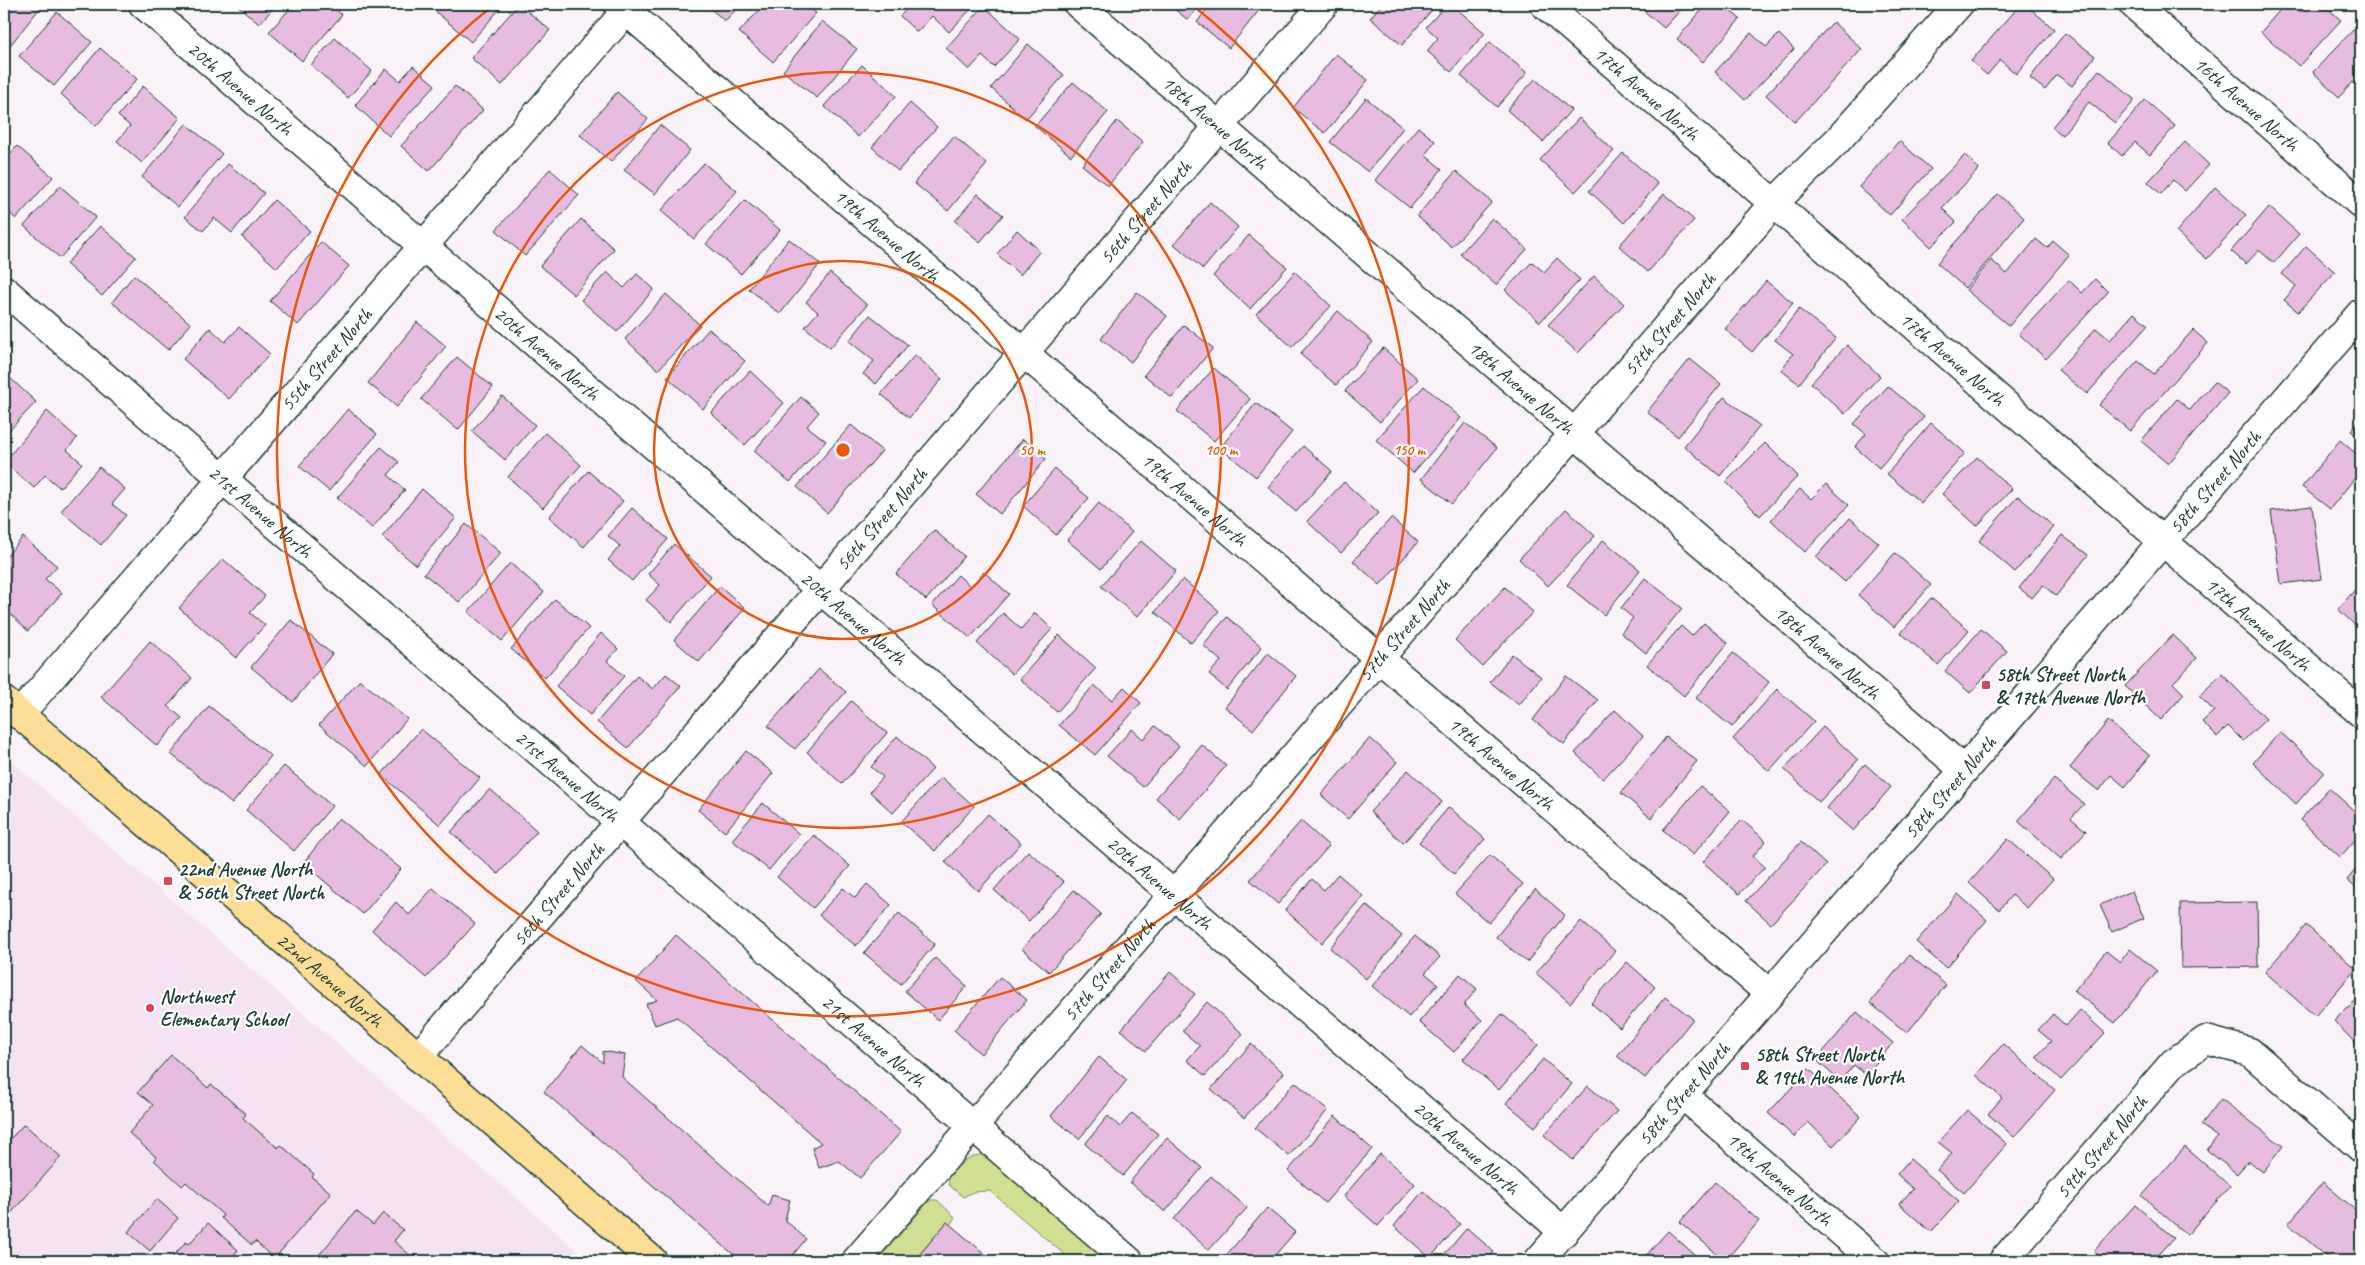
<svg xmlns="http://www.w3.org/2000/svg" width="2365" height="1265" font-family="Caveat,sans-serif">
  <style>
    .built { fill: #f5e2f2 }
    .green { fill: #d1df93; stroke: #788e64 }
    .building { fill: #e8bce1; stroke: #1f3d34 }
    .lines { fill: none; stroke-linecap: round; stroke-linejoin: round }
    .minor-casing { stroke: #1f3d34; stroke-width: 31 }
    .major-casing { stroke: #1f3d34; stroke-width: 31 }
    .minor { stroke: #fff; stroke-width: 28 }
    .major { stroke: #fcde96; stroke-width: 28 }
    .ring { fill: none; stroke: #e8590c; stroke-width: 2.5 }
    .poi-dot { fill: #d1495b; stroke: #fff; stroke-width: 2 }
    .labels { text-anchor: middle; stroke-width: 4.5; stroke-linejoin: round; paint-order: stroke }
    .street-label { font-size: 20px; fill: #1f3d34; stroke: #fff }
    .poi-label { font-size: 20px; font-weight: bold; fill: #1f3d34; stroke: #fff; text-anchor: start }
    .centre { fill: #e8590c; stroke: #fff; stroke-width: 2.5 }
    .ring-label { font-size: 15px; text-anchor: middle; font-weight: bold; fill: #e8590c; stroke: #fff; stroke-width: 4.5; stroke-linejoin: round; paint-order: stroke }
  </style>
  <rect width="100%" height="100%" fill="#faf2f9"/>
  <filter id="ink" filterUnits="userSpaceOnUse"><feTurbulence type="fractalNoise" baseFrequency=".02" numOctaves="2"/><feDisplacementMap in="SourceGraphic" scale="10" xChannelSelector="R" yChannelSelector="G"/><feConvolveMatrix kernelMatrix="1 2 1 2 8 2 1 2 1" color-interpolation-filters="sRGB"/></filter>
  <g filter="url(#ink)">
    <path class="built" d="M4,755l585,506h-585z"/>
    <path class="green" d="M981,1155l10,6 116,100h-35l-82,-70 -17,1 -10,5 -14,-12 -1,-7c10,-11 17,-22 33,-23z
      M930,1200h7l18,17 -5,8 -3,-3 -33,39h-37z"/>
    <path class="building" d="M4,4h39l-39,49z
      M236,4h41l-18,20z
      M294,4h35l13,11 -40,46 -33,-29z
      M442,4h62l-33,38 -36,-31z
      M519,4l31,26 -48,55 -31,-27z
      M705,4h36l-16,17z
      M765,4h40l11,9 -43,49 -34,-30z
      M912,4h64l-27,28 -17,-16 -15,16 -17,-16z
      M1168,4h33l-13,16z
      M1211,4h53l-35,44 -32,-26z
      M1382,4h55l-35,41 -32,-27z
      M1447,4h4l34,29 -34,39 -24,-21 11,-13 -12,-11z
      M1636,4h50l-22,24z
      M1707,4h15l18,15 -37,43 -26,-23z
      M2021,4h4l29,25 -38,45 -16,-14 -13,15 -16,-14z
      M2285,4h6l10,8 8,-8h13l19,16 -42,46 -38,-34z
      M984,6l36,33 -26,28 -12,-11 -13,14 -23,-22z
      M57,12l35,30 -38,44 -35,-30z
      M822,21l35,28 -40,49 -34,-27z
      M1833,22l29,27 -67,73 -29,-27z
      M2354,29l7,6v55l-8,-8 -14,15 -26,-25z
      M1751,33l15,14 13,-13 15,15 -49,51 -30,-28z
      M2065,33l30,23 -23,30 -15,-11 -12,15 -15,-12z
      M335,38l37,33 -24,27 -37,-33z
      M1490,42l37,31 -30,34 -36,-31z
      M1028,44l36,31 -38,44 -35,-31z
      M100,48l37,31 -41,47 -35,-32z
      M1336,54l32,26 -43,53 -32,-25z
      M862,65l34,31 -38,41 -34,-31z
      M413,66l22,19 -46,51 -34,-31 31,-36 14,12z
      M2099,70l36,30 -20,23 -26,-21 -27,33 -10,-8z
      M1535,79l36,31 -28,32 -36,-32z
      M1073,82l35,30 -37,44 -36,-30z
      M143,86l37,32 -38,45 -25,-22 13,-15 -12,-10z
      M455,86l28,24 -54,61 -28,-25z
      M617,92l31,27 -37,43 -31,-27z
      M1366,98l37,30 -35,44 -38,-30z
      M2145,100l30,26 -25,29 -15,-13 -13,14 -14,-13z
      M910,103l27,24 -39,44 -26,-24z
      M1579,118l35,33 -39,41 -35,-32z
      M1117,121l26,21 -35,44 -26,-21z
      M186,124l36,30 -44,53 -36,-30z
      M660,125l30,25 -35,44 -31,-24z
      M1418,127l17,14 -10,14 17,14 -32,39 -35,-28z
      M954,136l33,28 -39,47 -34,-28z
      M1899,141l32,28 -41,46 -31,-28z
      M2185,142l24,23 -24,26 -12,-11 -12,14 -13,-12z
      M17,146l36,31 -37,42 -12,-11v-47z
      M1623,153l35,31 -34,39 -35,-32z
      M1965,155l14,14 -37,39 14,14 -25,25 -29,-28z
      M704,163l33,28 -43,48 -33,-28z
      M228,164l36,29 -32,40 -18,-15 -11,13 -18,-14z
      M550,169l29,26 -54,61 -29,-26z
      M1456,171l36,31 -40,45 -35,-31z
      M60,186l36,31 -36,41 -36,-32z
      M2215,187l31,28 -39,44 -31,-27z
      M978,194l25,21 -23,27 -25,-21z
      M1664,194l30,26 -46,52 -29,-26z
      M1998,194l26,24 -59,70 -28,-25z
      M274,200l36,31 -33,37 -35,-31z
      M745,200l35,30 -39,44 -35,-30z
      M1210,202l28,25 -35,42 -29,-25z
      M2269,207l30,27 -25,29 -15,-13 -13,14 -15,-13z
      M1492,218l35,31 -31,36 -36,-31z
      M581,219l33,30 -40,46 -34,-29z
      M100,226l36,31 -34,39 -36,-32z
      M1017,230l23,21 -20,24 -23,-21z
      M1249,235l38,32 -37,42 -37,-33z
      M789,239l31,25 -40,50 -31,-25z
      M2036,239l11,9 6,-7 16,14 -60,71 -43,-36 25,-30 16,14z
      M321,242l28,24 -51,59 -28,-24z
      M2306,246l29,26 -37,40 -14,-12 12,-14 -14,-12z
      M1557,258l23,22 -40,42 -35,-32 27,-28 12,10z
      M607,272l17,16 13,-14 17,15 -37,43 -36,-32z
      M1295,272l36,34 -39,41 -36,-33z
      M830,273l37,32 -37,43 -25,-21 13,-15 -12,-10z
      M134,275l57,49 -23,26 -56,-48z
      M1594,276l30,28 -46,49 -30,-28z
      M2095,279l13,13 -62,67 -27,-25 50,-54 13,13z
      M1766,281l27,22 -41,49 -27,-23z
      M1137,292l30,24 -36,46 -30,-23z
      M666,294l34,31 -42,45 -33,-31z
      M1799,309l37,29 -37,46 -18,-14 12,-16 -18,-14z
      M1338,311l35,31 -37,43 -36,-31z
      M2134,313l14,12 -61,69 -29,-24 38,-42 14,12z
      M870,315l38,30 -32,39 -13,-10 11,-13 -25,-20z
      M417,322l29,24 -49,61 -29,-24z
      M1184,325l29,23 -41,50 -28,-23z
      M239,327l31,27 -41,45 -46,-40 27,-31 15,14z
      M709,329l36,32 -42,48 -36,-32z
      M2193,330l15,13 -78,88 -31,-26 39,-44 16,13z
      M1847,345l33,31 -35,38 -34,-31z
      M1383,348l35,31 -38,43 -35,-31z
      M915,355l27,24 -33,39 -28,-24z
      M457,357l36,30 -35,43 -37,-31z
      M1690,359l31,25 -43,53 -31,-25z
      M1214,368l36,31 -36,42 -37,-30z
      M750,371l34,32 -39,42 -34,-32z
      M8,376l28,26 -32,34v-56z
      M2214,382l14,11 -60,71 -27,-23 36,-42 13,11z
      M1424,386l37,32 -48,55 -37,-33z
      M1888,386l36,31 -45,51 -24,-21 11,-13 -12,-10z
      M502,396l33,29 -30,35 -33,-29z
      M801,397l18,15 -12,14 19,15 -36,41 -36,-31z
      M1724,397l36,29 -40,50 -36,-30z
      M1256,403l36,29 -36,45 -36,-29z
      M348,409l29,25 -48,57 -30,-25z
      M47,411l30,27 -10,12 15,13 -22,25 -15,-13 -11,13 -30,-26z
      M2361,418v20l-10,-8z
      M1465,423l32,25 -45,56 -31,-25z
      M1931,423l34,30 -44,50 -34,-29z
      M851,425l31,26 -55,62 -30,-26z
      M545,433l36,32 -38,43 -35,-31z
      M1023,439l23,20 -46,55 -24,-20z
      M2340,440l21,18v12l-31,39 -28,-22z
      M1765,443l33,33 -38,40 -34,-34z
      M1303,446l29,25 -36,41 -28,-25z
      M381,447l18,15 -11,13 17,15 -33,38 -35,-30z
      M1977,457l35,32 -35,37 -35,-32z
      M99,467l26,22 -13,15 14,11 -25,30 -40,-34z
      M1055,469l34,29 -33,37 -33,-29z
      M588,471l35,30 -39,46 -35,-30z
      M1344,482l34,31 -37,40 -34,-32z
      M1826,484l23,21 -44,47 -34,-32 29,-31 11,10z
      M422,489l34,29 -40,47 -34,-28z
      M2018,496l36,31 -39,45 -36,-31z
      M1099,503l33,29 -31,37 -34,-29z
      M2312,506l10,73 -41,5 -10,-73z
      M632,508l36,31 -36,42 -24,-21 12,-14 -12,-10z
      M1566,509l29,27 -47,50 -29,-27z
      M1391,518l27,24 -38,43 -27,-24z
      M1850,518l29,25 -34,39 -29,-25z
      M466,524l35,29 -42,49 -35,-28z
      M934,530l30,26 -38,44 -30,-26z
      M2062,535l26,20 -32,41 -13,-11 -11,13 -13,-10z
      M23,537l34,29 -12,13 17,14 -34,38 -24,-23v-15l3,-4 -3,-3v-27z
      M1603,540l37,30 -36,45 -37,-30z
      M1141,541l35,30 -39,46 -36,-31z
      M674,544l37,32 -40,46 -25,-22 14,-15 -12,-11z
      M1895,553l36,32 -37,42 -36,-32z
      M223,559l42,37 -15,17 15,12 -29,33 -57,-50z
      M510,563l34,29 -42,49 -34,-29z
      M984,572l25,22 -39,44 -38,-33 26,-30 13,12z
      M1645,578l37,30 -36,45 -25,-20 12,-15 -12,-10z
      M1183,579l36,32 -28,32 -36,-31z
      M2361,583v48l-23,-22z
      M720,586l25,22 -46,54 -25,-22z
      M1505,587l28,25 -51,54 -27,-26z
      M1931,598l38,32 -31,35 -37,-32z
      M555,599l34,29 -44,50 -34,-29z
      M1003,613l18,16 14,-16 17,16 -40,45 -35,-31z
      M1227,617l35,30 -35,43 -18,-16 12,-13 -18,-16z
      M291,620l41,34 -39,48 -42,-35z
      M1704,623l24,20 -44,53 -37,-31 34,-39 11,10z
      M1981,629l26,22 -37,42 -25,-22z
      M601,633l17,16 -11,12 17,15 -34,39 -34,-29z
      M1059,635l37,33 -39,44 -37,-33z
      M2173,635l24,23 -24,25 11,11 -23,26 -36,-34z
      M150,641l42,37 -24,28 14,12 -25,28 -56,-49z
      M1268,653l28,23 -43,54 -28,-23z
      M1733,653l36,29 -37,45 -36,-29z
      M1512,654l29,23 -22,28 -29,-23z
      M819,669l27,23 -51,57 -27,-23z
      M666,674l15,12 -53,62 -31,-26 40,-46 16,13z
      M2222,674l44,45 -23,22 -15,-15 -11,11 -15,-15 12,-11 -15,-15z
      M1566,676l32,24 -34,44 -31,-24z
      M360,680l47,39 -40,47 -48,-41z
      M1094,685l18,15 12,-13 17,16 -46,52 -36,-30z
      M1777,689l37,32 -45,50 -36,-32z
      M851,701l36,32 -45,51 -35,-32z
      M209,706l62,50 -39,48 -61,-50z
      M1615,710l28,26 -40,43 -28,-26z
      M2108,721l42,35 -25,31 -14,-12 -12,16 -29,-23z
      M1155,726l24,20 -36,41 -36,-31 25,-27 11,10z
      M1823,727l35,33 -39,42 -35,-33z
      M421,729l59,49 -40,47 -59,-50z
      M2280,732l44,40 -28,32 -43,-41z
      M897,736l36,33 -40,44 -23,-21 13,-15 -12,-10z
      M1666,737l31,24 -46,57 -30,-25z
      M1370,738l27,24 -49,57 -27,-24z
      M1202,745l24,21 -46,53 -24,-21z
      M746,751l27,22 -48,59 -27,-22z
      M1865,764l26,23 -38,44 -26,-23z
      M284,766l48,40 -38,45 -48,-41z
      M1408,770l34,32 -39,41 -33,-31z
      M941,777l33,29 -39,45 -34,-29z
      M2054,779l30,25 -13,14 15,13 -25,28 -43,-38z
      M1700,786l30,25 -37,44 -30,-25z
      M2329,788l32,29v16l-21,24 -40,-37z
      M490,789l47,42 -39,43 -47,-42z
      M763,803l36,31 -30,36 -37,-30z
      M1449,807l36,32 -31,35 -35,-32z
      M988,814l33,29 -43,48 -33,-29z
      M339,818l62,51 -38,45 -60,-51z
      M1742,820l24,21 -13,15 12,11 -26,27 -36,-32z
      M1301,821l28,25 -51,58 -28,-24z
      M814,835l36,31 -37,42 -36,-31z
      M2008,839l45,40 -26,29 -15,-13 -13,15 -30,-27z
      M1801,842l25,23 -55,59 -25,-23z
      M1028,851l36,31 -35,39 -35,-31z
      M1490,855l33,29 -34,39 -34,-29z
      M2361,863v30l-14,-13z
      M1338,874l25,22 -41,47 -37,-33 27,-31 12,11z
      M867,884l24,21 -35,41 -37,-31 24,-27 12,10z
      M433,888l42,36 -49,54 -54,-48 24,-28 13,13z
      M1535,889l30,26 -38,47 -31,-25z
      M1074,890l27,24 -52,58 -27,-23z
      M2132,891l12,27 -32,14 -12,-27z
      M1958,894l29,26 -41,48 -30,-26z
      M2257,902l1,65 -77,1 -1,-65z
      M1366,905l36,31 -36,43 -36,-31z
      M899,913l36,31 -34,40 -37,-31z
      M1581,921l34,30 -45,52 -34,-30z
      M2306,925l50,44 -41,47 -50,-44z
      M676,935l225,197 -41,46 -21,-17 -20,7 -7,-20 9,-5 -144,-126 -22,8 -9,-21 11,-4 -21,-19z
      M1415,936l25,21 -15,16 13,11 -29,33 -37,-31z
      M2130,949l27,22 -42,52 -41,-32 32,-40 14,11z
      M1909,955l37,30 -39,48 -37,-30z
      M935,958l32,28 -29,34 -33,-29z
      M1627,962l28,25 -35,41 -29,-25z
      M1170,972l25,22 -49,57 -25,-21z
      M1460,974l17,15 -13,16 18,15 -28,32 -35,-30z
      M1000,977l27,23 -46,54 -27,-24z
      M2361,994v55l-27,-28z
      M1665,997l28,22 -48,59 -28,-22z
      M1207,1002l36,32 -38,42 -18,-16 13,-14 -18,-15z
      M2080,1010l25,23 -44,47 -25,-23 15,-16 -13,-11 15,-16 13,12z
      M1857,1012l36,31 -27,32 -12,-10 -14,16 -24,-21z
      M1502,1014l36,31 -39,45 -36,-31z
      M1251,1044l33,29 -40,45 -33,-29z
      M2003,1044l52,46 -41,47 -26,-23 14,-16 -26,-23z
      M582,1045l21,18v-12l22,4 -3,22 146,129 4,-11 18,5 -5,20 21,19 -18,22h-47l-197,-169z
      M171,1055l37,33 3,-4 35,30 -3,4 35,30 3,-3 33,29 -2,3 19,16 -57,66 -19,-18 -3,4 -31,-27 2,-3 -37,-33 -4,4 -28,-26 2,-3 -27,-24 24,-28 -15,-13z
      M1099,1057l28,23 -48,59 -28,-23z
      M1543,1059l29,25 -37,43 -29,-24z
      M1809,1069l52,48 -28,29 -25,-24 -14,15 -26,-24z
      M1295,1082l33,28 -39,46 -34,-28z
      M1588,1086l29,25 -44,49 -29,-25z
      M2221,1099l62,47 -20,26 -15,-11 -11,13 -30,-24 10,-13 -16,-12z
      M1967,1110l40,34 -43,49 -27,-23 15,-17 -14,-11z
      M1132,1113l26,21 -35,42 -38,-32 23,-28 12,11z
      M1335,1116l37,33 -47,54 -37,-32z
      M24,1124l37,33 -57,64v-75z
      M1167,1138l35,30 -37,44 -35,-30z
      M2185,1147l45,39 -43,49 -45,-39z
      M1380,1154l35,30 -37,42 -34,-30z
      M1910,1159l49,42 -28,31 -32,-28 14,-15 -16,-15z
      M1211,1176l36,32 -38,42 -35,-31z
      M1715,1182l44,39 -34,40 -45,-39z
      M2323,1182l38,33v46h-29l-44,-37z
      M1423,1191l37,33 -30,34 -36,-32z
      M157,1199l21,19 -28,33 -22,-19z
      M2135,1205l39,33 -21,23h-17l-3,-3 -3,3h-25l-11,-10z
      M1267,1208l28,24 -25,29h-47l-1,-1z
      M356,1211l17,14 10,-12 20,17 -9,11 18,16 -4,4h-94z
      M947,1222l44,37 -1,2h-76z
      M208,1223l30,27 -5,6 5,5h-69l17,-19 3,2z
      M1467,1228l27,24 -8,9h-47z
      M1668,1231l27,24 -5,6h-49z"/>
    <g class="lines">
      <g class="minor-casing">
        <g id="minor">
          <path id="s1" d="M143,4l1421,1228"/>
          <path id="s2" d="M618,4l1152,990"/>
          <path id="s3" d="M1078,4l886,766"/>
          <path id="s4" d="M1544,4l817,709"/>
          <path id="s5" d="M2133,4l228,200"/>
          <path id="s6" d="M4,290l1125,971"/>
          <path id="s7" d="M19,715l613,-711"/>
          <path id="s8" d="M418,1057l906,-1053"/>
          <path id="s9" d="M1683,1095l192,166"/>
          <path id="s10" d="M856,1261l918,-1058 63,-62 122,-137"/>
          <path id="s11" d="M1538,1261l823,-948"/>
          <path id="s12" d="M2003,1261l170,-198 33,-23 44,12 111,96"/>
        </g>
      </g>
      <g class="major-casing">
        <g id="major">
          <path id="s13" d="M4,701l338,289 311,271"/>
        </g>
      </g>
      <use href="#minor" class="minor"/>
      <use href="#major" class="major"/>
    </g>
  </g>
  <g class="ring">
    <circle cx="843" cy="450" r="189"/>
    <circle cx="843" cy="450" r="378"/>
    <path d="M1191 4A566 566 0 1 1 495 4"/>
  </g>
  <g class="poi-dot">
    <rect x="1981" y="680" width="10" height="10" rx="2.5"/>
    <rect x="163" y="876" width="10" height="10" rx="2.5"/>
    <circle cx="150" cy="1008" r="5"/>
    <rect x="1740" y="1061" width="10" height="10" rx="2.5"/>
  </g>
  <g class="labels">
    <g class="street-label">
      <text dy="7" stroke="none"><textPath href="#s1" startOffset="129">20th Avenue North</textPath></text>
      <text dy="7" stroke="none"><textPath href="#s4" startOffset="136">17th Avenue North</textPath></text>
      <text dy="7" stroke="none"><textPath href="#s5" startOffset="151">16th Avenue North</textPath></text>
      <text dy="7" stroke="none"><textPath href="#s3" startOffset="181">18th Avenue North</textPath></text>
      <text dy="7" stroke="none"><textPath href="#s8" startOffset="1115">56th Street North</textPath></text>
      <text dy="7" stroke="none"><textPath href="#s2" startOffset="355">19th Avenue North</textPath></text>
      <text dy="7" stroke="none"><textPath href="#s10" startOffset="1241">57th Street North</textPath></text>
      <text dy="7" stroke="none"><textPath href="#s1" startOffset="534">20th Avenue North</textPath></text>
      <text dy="7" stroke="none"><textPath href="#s4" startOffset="541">17th Avenue North</textPath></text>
      <text dy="7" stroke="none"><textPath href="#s7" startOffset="470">55th Street North</textPath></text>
      <text dy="7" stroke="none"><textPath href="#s3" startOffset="586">18th Avenue North</textPath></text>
      <text dy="7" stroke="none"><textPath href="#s11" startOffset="1032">58th Street North</textPath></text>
      <text dy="7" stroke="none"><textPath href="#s2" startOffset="760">19th Avenue North</textPath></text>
      <text dy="7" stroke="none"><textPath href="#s6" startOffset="339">21st Avenue North</textPath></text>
      <text dy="7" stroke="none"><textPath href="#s8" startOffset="710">56th Street North</textPath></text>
      <text dy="7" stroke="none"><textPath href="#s1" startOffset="939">20th Avenue North</textPath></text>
      <text dy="7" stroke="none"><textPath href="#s4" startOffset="946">17th Avenue North</textPath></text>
      <text dy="7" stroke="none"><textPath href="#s10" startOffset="836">57th Street North</textPath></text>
      <text dy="7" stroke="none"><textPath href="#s3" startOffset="991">18th Avenue North</textPath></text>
      <text dy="7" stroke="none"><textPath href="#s2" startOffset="1165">19th Avenue North</textPath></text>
      <text dy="7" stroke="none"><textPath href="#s6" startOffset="744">21st Avenue North</textPath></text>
      <text dy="7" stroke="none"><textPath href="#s11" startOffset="628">58th Street North</textPath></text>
      <text dy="7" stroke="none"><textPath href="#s1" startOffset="1344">20th Avenue North</textPath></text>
      <text dy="7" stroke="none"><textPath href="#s8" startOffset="215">56th Street North</textPath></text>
      <text dy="7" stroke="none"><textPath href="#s10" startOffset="386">57th Street North</textPath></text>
      <text dy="7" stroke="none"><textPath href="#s13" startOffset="429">22nd Avenue North</textPath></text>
      <text dy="7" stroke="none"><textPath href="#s6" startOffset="1149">21st Avenue North</textPath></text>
      <text dy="7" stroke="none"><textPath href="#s11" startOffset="222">58th Street North</textPath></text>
      <text dy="7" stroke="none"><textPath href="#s12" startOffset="151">59th Street North</textPath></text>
      <text dy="7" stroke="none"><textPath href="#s1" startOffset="1749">20th Avenue North</textPath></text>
      <text dy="7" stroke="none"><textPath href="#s9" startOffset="128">19th Avenue North</textPath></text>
    </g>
    <g class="poi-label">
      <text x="1996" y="681">58th Street North<tspan x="1996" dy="23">&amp; 17th Avenue North</tspan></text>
      <text x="178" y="876">22nd Avenue North<tspan x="178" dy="23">&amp; 56th Street North</tspan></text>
      <text x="160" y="1003">Northwest<tspan x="160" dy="23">Elementary School</tspan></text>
      <text x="1755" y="1061">58th Street North<tspan x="1755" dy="23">&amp; 19th Avenue North</tspan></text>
    </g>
  </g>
  <circle cx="843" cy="450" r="8" class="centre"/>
  <g class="ring-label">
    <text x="1032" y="455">50 m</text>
    <text x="1221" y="455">100 m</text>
    <text x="1409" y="455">150 m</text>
  </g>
  <rect width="2365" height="1265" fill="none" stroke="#fff" stroke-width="20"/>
  <rect x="10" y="10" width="2345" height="1245" fill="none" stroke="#1f3d34" stroke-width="2" filter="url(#ink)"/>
</svg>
